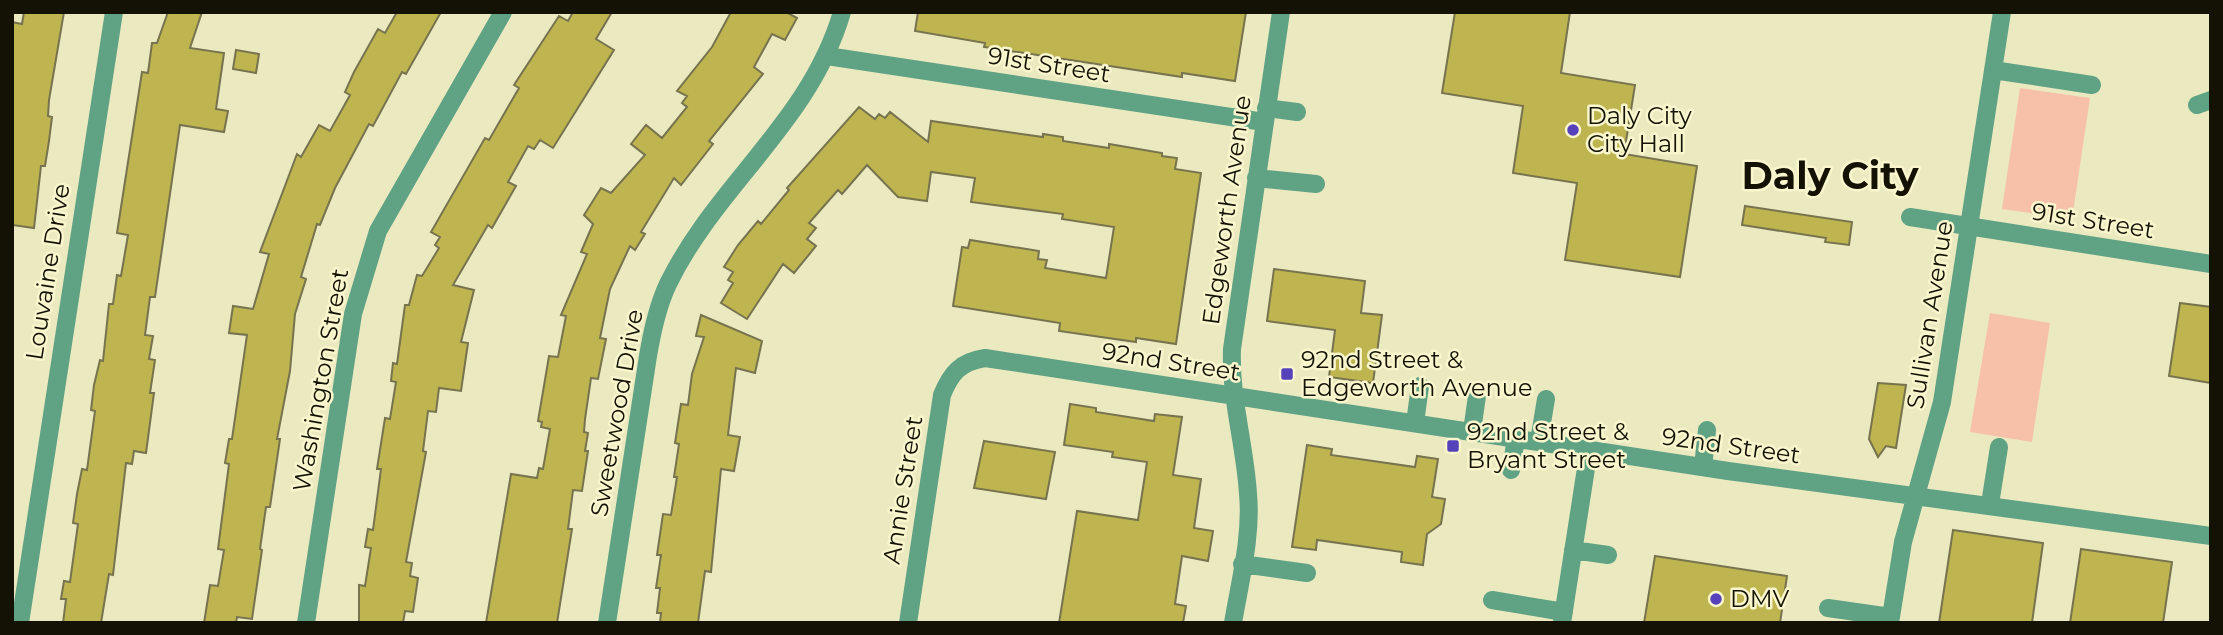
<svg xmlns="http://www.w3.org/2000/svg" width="2223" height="635" font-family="Montserrat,sans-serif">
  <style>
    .green { fill: #f7c0a9 }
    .building { fill: #beb550; stroke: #76734e; stroke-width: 2 }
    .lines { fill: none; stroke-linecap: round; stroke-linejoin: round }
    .minor { stroke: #5fa284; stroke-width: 18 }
    .poi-dot { fill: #5542ba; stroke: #f9f6cd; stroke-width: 2.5 }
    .labels { text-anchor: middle; stroke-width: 5; stroke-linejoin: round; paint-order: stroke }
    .street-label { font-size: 24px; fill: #131205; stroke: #f9f6cd }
    .poi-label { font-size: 24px; fill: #131205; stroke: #f9f6cd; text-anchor: start }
    .town-label { font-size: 38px; font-weight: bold; fill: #131205; stroke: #f9f6cd }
  </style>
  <rect width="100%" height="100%" fill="#ebe9c0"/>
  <path class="green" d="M2020,88l70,10 -18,121 -70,-10z
    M1990,313l60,10 -18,119 -62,-10z"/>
  <path class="building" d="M24,12h40l-15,88 -1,16 4,1 -3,24 -4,25h-4l-7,62 -22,-3v-203l10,2z
    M168,12h34l-12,36 34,5 -8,56 12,2 -4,21 -44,-7 -25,172h-5l-5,38 8,1 -4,23 6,1 -5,33h4l-8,60 -12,-2 -2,13 -6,-1 -13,112 -4,-1 -8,49h-38l3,-24h-5l3,-18 6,1 8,-58 -5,-1 4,-29 5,-25 5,1 8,-59 -4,-1 3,-25 6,-25 3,1 6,-57h4l4,-29 4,1 7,-41 -11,-2 25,-161 6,1 4,-30h5z
    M397,12h44l-35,62 -4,-2 -29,54 -4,-2 -34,64 -15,37 -3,-1 -16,53 5,2 -11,35 -5,57 -13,68h3l-10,68h-4l-6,42 2,1 -10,69 -15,-2 -1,6h-32l6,-38 8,1 6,-36 -6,-1 11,-85 -4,-1 4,-24h3l15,-104 -18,-2 4,-27 20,3 16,-55 -9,-2 37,-98 4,3 18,-32 11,6 20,-36 -5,-3 9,-20 24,-43 7,4z
    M573,12h39l-16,27 18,11 -61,98 -13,-8 -6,9 -6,-3 -20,36 8,4 -24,42 -4,-3 -35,60 21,5 -13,52 7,1 -7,48 -22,-3 -3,24 -8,-1 -5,40 3,1 -20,110 6,1 -2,13 8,2 -5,34 -8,-1 -2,12h-44v-38l6,1 6,-38 -6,-1 3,-18 5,1 8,-61h-4l8,-51 5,1 6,-37 -5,-1 2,-18 4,1 8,-59h4l8,-30 5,1 17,-28 -4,-3 5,-8 -9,-5 54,-94 4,2 30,-52 -5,-3 45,-69 9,5z
    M731,12h55l11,6 -12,22 -13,-6 -18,33 9,7 -54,67 4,3 -32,41 -7,-7 -33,54 4,2 -10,16 -5,-4 -20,43 -10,49 6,1 -8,40 -7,-1 -6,41 -1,13 4,1 -3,18h3l-6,40 -9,-1 -5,39h4l-15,94h-71l25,-149 26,4 2,-10 4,1 7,-40 -9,-2 1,-5 -4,-1 11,-65 9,1 8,-41 -5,-1 26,-61 -6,-2 12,-28 -9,-9 17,-27 10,5 34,-38 -14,-11 15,-19 16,13 25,-31 -5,-4 5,-7 -10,-5 35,-44z
    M918,12h328l-11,69 -53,-8v4l-198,-30 1,-4 -70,-12z
    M1455,12h115l-9,61 74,12 -11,69 73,12 -17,111 -115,-17 12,-77 -64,-10 10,-67 -81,-13z
    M236,50l23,4 -3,19 -23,-4z
    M859,107l16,12 4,-5 6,4 5,-6 38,30 3,-21 112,16v-3l20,3v4l46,7v-4l53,9v3l15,2 -2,11 26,4 -25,171 -40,-6v4l-77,-11 1,-8 -107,-17 9,-59 6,1 2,-8 69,11 -1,8 9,1 -2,8 61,10 8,-51 -52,-8 1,-5 -92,-12 4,-24 -44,-6 -4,29 -29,-4 -31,-32 -25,29 -4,-4 -29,33 7,5 -9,11 9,7 -22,27 -11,-9 -36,55 -26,-16 12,-20 -5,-3 5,-8 -9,-5 14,-22 20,-24 3,3 28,-34 -2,-2z
    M1745,206l107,16 -3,23 -24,-3 1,-4 -84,-13z
    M1274,269l91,12 -4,32 21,2 -9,68 -44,-6 6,-47 -68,-9z
    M2180,303l31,4v76l-42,-7z
    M701,315l61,26 -7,32 -19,-5 -8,67 12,2 -6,34 -13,-2 -10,103 -6,-1 -7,52h-38l1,-10h-4l3,-25h-4l5,-33h-4l6,-41 8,1 6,-38h-3l5,-33 -4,-1 6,-39 7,1 4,-31 12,-37 -8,-1z
    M1878,383l28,2 -10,63 -10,-2 -8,11 -9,-18z
    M1070,404l26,4v4l58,9 1,-7 27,3 -9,58 28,4 -7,49 19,3 -5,30 -26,-5 -7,48 11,2 -3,17h-124l18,-112 61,9 9,-58 -35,-5 1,-5 -49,-7z
    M984,441l71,11 -9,47 -72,-11z
    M1307,445l25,4 -1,6 84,12 2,-11 21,3 -6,38 13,2 -4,25 -14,10 -4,31 -22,-3 1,-10 -85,-12 -1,10 -24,-3z
    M1953,530l90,13 -11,80h-93z
    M2081,549l91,13 -9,61h-93z
    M1655,556l132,20 -7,47h-136z"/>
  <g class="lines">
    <path class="minor" d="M827,56l437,66
      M1993,70l99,15
      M2197,105l14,-5
      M1266,108l31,4
      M1256,178l60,6
      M1910,217l301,47
      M1415,423l5,-37
      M1472,431l5,-35
      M1539,441l7,-42
      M1703,467l4,-37
      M1511,470l5,-32
      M1990,504l9,-57
      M1573,550l35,5
      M1242,564l65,9
      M1492,600l72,12
      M1828,608l63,9
      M20,623l94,-611
      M306,623l47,-309 25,-83 125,-219
      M607,623l41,-267c4,-24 9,-49 20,-72 48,-99 142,-162 174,-272
      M908,623l34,-228c9,-22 18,-33 43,-37l743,113 483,65
      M1233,623c7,-42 19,-87 15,-129 -3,-50 -18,-95 -16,-145l49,-337
      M1562,623l27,-174
      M1890,623l13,-81 39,-140 60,-390"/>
  </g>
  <g class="poi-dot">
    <circle cx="1573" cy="130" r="7"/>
    <rect x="1280" y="367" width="14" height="14" rx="3.5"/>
    <rect x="1446" y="439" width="14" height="14" rx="3.5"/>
    <circle cx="1716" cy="599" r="7"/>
  </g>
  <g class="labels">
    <g class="street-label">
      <text transform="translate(1049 65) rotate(9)" y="8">91st Street</text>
      <text transform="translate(1227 210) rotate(-82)" y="8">Edgeworth Avenue</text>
      <text transform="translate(2093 221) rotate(9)" y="8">91st Street</text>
      <text transform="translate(48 272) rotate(-81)" y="8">Louvaine Drive</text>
      <text transform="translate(1930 315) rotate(-81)" y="8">Sullivan Avenue</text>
      <text transform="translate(1171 362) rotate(9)" y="8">92nd Street</text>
      <text transform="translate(321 380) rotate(-80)" y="8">Washington Street</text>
      <text transform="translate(617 413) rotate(-80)" y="8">Sweetwood Drive</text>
      <text transform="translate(1731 446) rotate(8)" y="8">92nd Street</text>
      <text transform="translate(903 490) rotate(-81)" y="8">Annie Street</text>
    </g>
    <g class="poi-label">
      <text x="1587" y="124">Daly City<tspan x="1587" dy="28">City Hall</tspan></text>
      <text x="1301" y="368">92nd Street &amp;<tspan x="1301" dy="28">Edgeworth Avenue</tspan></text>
      <text x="1467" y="440">92nd Street &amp;<tspan x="1467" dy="28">Bryant Street</tspan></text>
      <text x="1730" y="607">DMV</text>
    </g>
    <g class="town-label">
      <text x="1830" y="189">Daly City</text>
    </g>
  </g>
  <rect width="2223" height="635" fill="none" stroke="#131205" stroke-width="28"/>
</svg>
